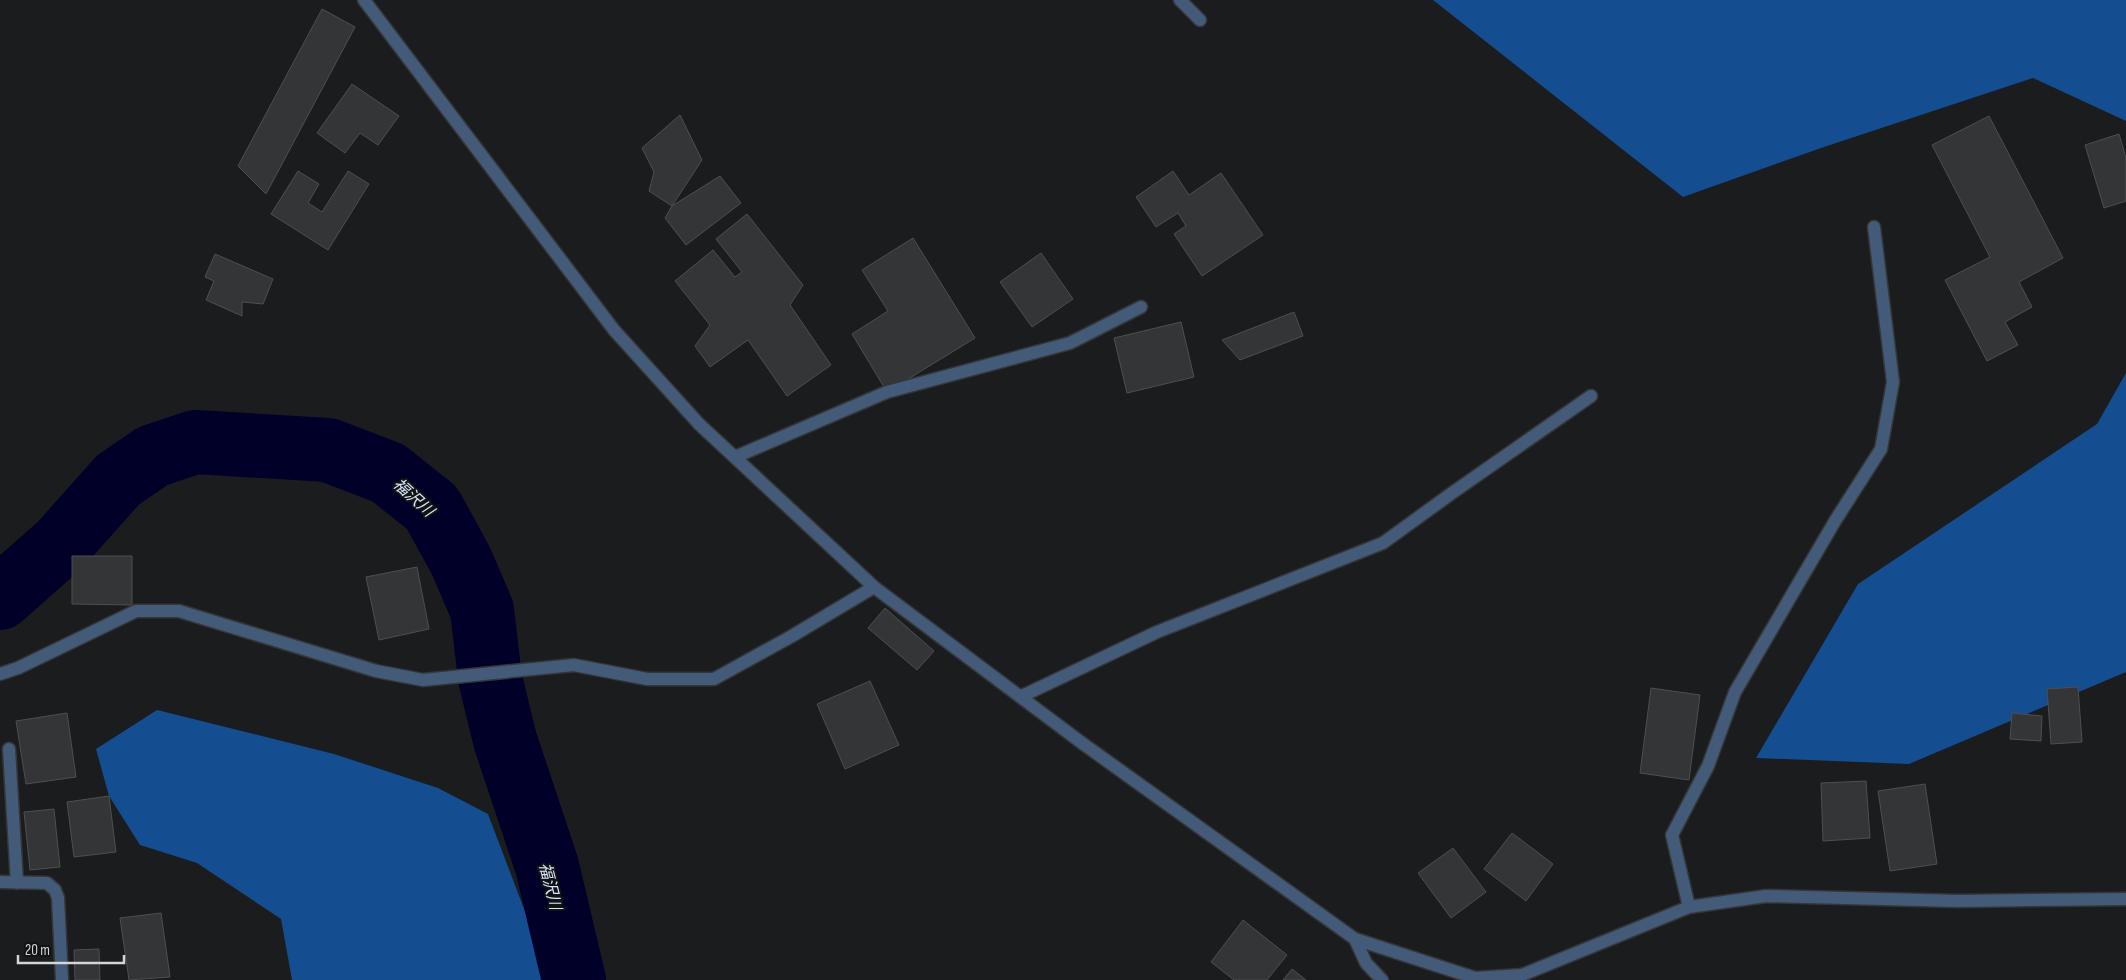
<svg xmlns="http://www.w3.org/2000/svg" width="2126" height="980" font-family="'Sofia Sans Condensed','Noto Sans JP',sans-serif">
  <style>
    .forest { fill: #144d90 }
    .lines { fill: none; stroke-linecap: round; stroke-linejoin: round }
    .river { stroke: #000028; stroke-width: 64 }
    .building { fill: #333537; stroke: #4d4f51 }
    .service-casing { stroke: #343638; stroke-width: 15 }
    .minor-casing { stroke: #343638; stroke-width: 15 }
    .service { stroke: #435a78; stroke-width: 12 }
    .minor { stroke: #435a78; stroke-width: 12 }
    .labels { text-anchor: middle; stroke-width: 4; stroke-linejoin: round; paint-order: stroke }
    .water-label { font-size: 16px; font-style: italic; fill: #d6e5f8; stroke: #111315 }
  </style>
  <rect width="100%" height="100%" fill="#1a1c1e"/>
  <path class="forest" d="M1433,0h693v121l-93,-43 -209,69 -141,50z
    M2126,373v299l-217,92 -153,-6 102,-174 239,-160z
    M157,710l177,44 104,34 50,26 63,166h-259l-11,-61 -84,-56 -57,-18 -31,-49 -13,-47z"/>
  <g class="lines">
    <path class="river" d="M0,598l60,-53 58,-65 35,-24 42,-14 133,8 60,23 44,35 29,53 21,49 8,68 15,62 42,126 27,114"/>
  </g>
  <path class="building" d="M322,9l33,18 -89,167 -28,-28z
    M352,84l47,32 -21,29 -18,-12 -15,20 -28,-20z
    M680,115l22,45 -30,46 -23,-15 5,-19 -12,-24z
    M1989,116l74,142 -44,24 13,25 -27,15 13,23 -31,16 -42,-81 45,-23 -58,-112z
    M2119,134l7,24v43l-22,7 -19,-63z
    M298,171l21,13 -11,19 14,9 26,-41 21,13 -41,66 -57,-36z
    M1173,171l16,24 32,-22 42,62 -61,41 -28,-42 12,-8 -8,-13 -22,14 -20,-30z
    M720,176l21,27 -55,42 -21,-27 7,-12z
    M747,214l56,71 -13,20 41,60 -44,31 -39,-56 -38,27 -15,-21 15,-21 -35,-44 38,-31 22,27 7,-5 -26,-33z
    M913,238l62,100 -88,54 -35,-58 36,-23 -26,-41z
    M1041,253l32,46 -41,28 -32,-45z
    M215,254l58,25 -10,25 -21,-2v14l-36,-16 8,-19 -9,-4z
    M1294,312l9,24 -63,24 -18,-20z
    M1181,322l13,55 -67,16 -13,-55z
    M72,556h60v49l-60,-1z
    M417,567l12,62 -50,11 -13,-63z
    M885,608l49,43 -17,19 -49,-42z
    M870,681l29,64 -54,24 -28,-65z
    M2078,687l4,55 -31,2 -4,-55z
    M1651,688l49,7 -11,85 -49,-7z
    M67,713l9,64 -50,7 -10,-63z
    M2012,713l30,3 -1,25 -31,-2z
    M1866,781l4,57 -47,3 -2,-58z
    M1925,784l12,80 -47,7 -12,-80z
    M109,796l7,56 -42,5 -7,-55z
    M54,809l6,58 -30,3 -6,-58z
    M1512,833l41,31 -27,37 -42,-32z
    M1453,848l33,44 -35,26 -33,-45z
    M161,913l9,64 -41,3 -9,-62z
    M1243,920l44,35 -20,25h-33l-23,-18z
    M99,949l1,31h-25l-1,-30z
    M1292,969l14,11h-23z"/>
  <g class="lines">
    <g class="service-casing">
      <path id="service" d="M9,749l8,134
        M0,882l47,1 8,7 3,8 4,82"/>
    </g>
    <g class="minor-casing">
      <path id="minor" d="M364,0l250,330 85,94 175,163 208,156 273,196 120,39 47,-3 167,-68 77,-11 192,5 168,-2
        M1180,0l20,20
        M735,457l152,-65 183,-49 71,-36
        M0,674l18,-6 118,-57h43l197,60 47,9 151,-15 73,14h67l78,-43 82,-49
        M1022,696l135,-64 226,-89 69,-50 139,-97
        M1689,907l-17,-72 36,-69 27,-74 100,-171 46,-72 12,-67 -19,-155
        M1355,939l11,24 16,17"/>
    </g>
    <use href="#service" class="service"/>
    <use href="#minor" class="minor"/>
  </g>
  <g class="labels">
    <g class="water-label">
      <text transform="translate(414 497) rotate(42)" y="6">福沢川</text>
      <text transform="translate(551 886) rotate(76)" y="6">福沢川</text>
    </g>
  </g>
  <path d="M18 955v8h106v-8" fill="none" stroke="#d4d5d7" stroke-width="2.5"/>
  <text x="25" y="955" font-size="15" fill="#d4d5d7" stroke="#111315" stroke-width="4" paint-order="stroke">20 m</text>
</svg>
